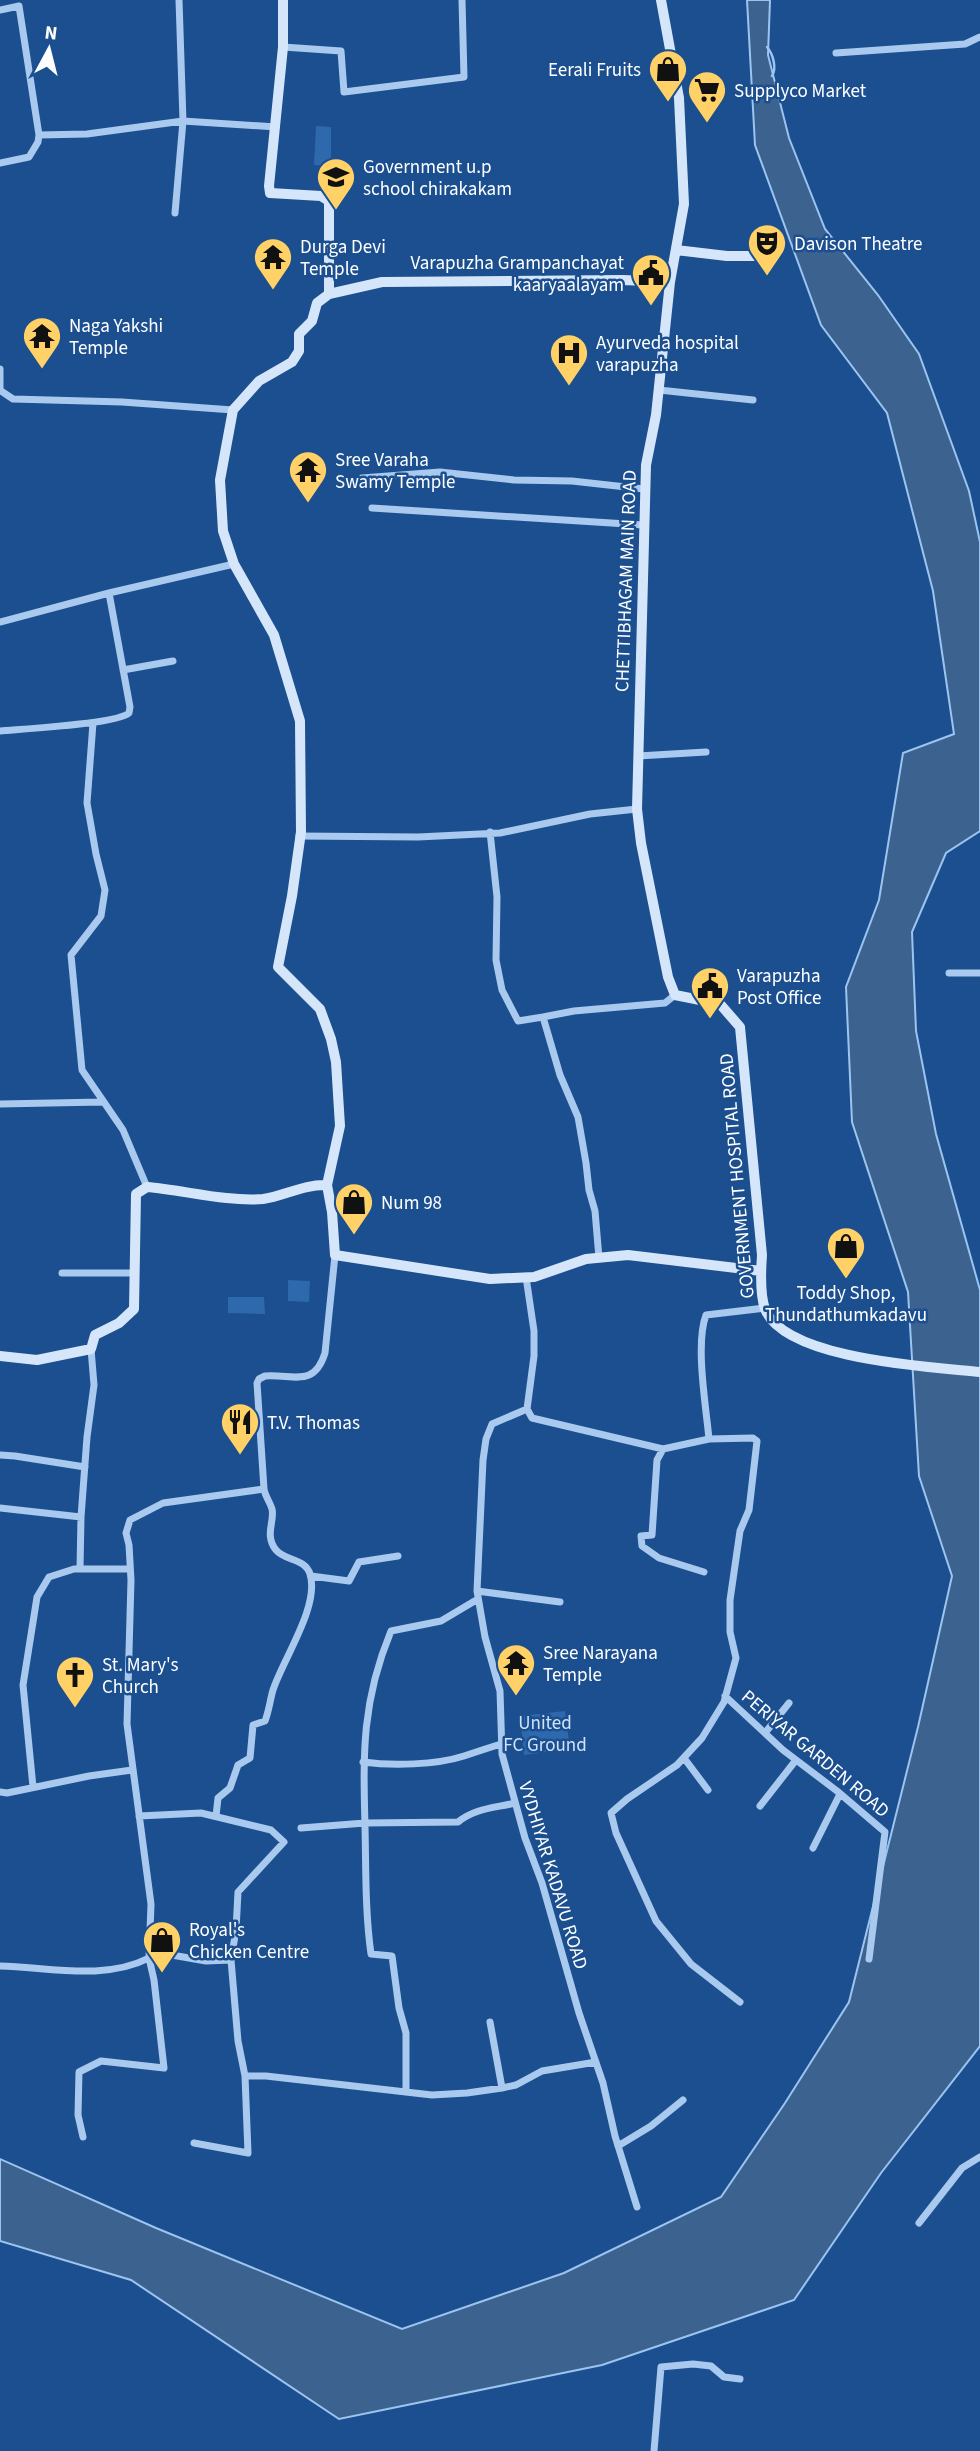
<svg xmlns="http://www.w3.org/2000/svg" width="980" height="2451" font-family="'Source Sans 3',sans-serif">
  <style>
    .green { fill: #2e69ad }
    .water { fill: #3c6290; stroke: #9cc4f0; stroke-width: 2 }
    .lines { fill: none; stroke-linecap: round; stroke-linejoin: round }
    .stream { stroke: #9cc4f0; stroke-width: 2.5 }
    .street { stroke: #a9c9ee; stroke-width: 7 }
    .secondary { stroke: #d6e6fa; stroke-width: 10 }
    .labels { text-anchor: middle; stroke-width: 5; stroke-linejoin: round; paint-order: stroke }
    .poi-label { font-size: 19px; fill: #fff; stroke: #1b4f8f; text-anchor: start }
    .street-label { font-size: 19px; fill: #fff; stroke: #1b4f8f }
    .park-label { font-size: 19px; fill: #cfe3fa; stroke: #1b4f8f }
  </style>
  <rect width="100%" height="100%" fill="#1b4f8f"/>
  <path class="green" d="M316,126l15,1v39l-17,-1z
    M288,1280l22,1 -1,21 -21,-1z
    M228,1297h36l1,17 -37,-1z
    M565,1711l5,38 -46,6 -4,-39z"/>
  <path class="water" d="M747,0h23l-2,55 21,83 36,91 53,66 41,59 50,137 11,51v289l-34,22 -34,79 4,99 20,103 44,156v756l-99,127 -87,127 -192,65 -263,54 -208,-139 -131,-39v-82l156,69 246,101 162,-56 157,-76 64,-94 64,-101 69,-275 34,-151 -33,-100 -11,-184 -56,-170 -6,-135 33,-87 24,-147 51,-19 -21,-143 -46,-178 -66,-88 -66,-180z"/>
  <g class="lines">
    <path class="stream" d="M767,47c6,7 10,21 5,29"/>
    <path class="street" d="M0,10l19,-4 20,129 48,-1 96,-13 93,6
      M283,47l58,4 3,41 120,-15 -2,-77
      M836,53l129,-9 15,-7
      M0,163l29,-6 9,-15 1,-7
      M175,213l8,-92 -4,-121
      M0,369v22
      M659,390l94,10
      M1,391l12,8 109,3 111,8
      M362,478l78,-6 74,8 58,1 72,8
      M372,508l271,17
      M0,622l109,-29 125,-29
      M123,670l50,-9
      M93,723l-6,80 9,51 9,36 -4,26 -30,39 11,115 41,60 24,57
      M0,731c22,-2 117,-7 129,-18l1,-6 -21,-114
      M638,756l68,-4
      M490,832l7,65 -1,63 6,30 16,31 25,-4
      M299,836l119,1 82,-4 90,-19 47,-5
      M949,973h31
      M0,1104l102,-2
      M599,1258l-4,-47 -6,-21 -3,-27 -8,-46 -18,-42 -17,-58 31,-6 91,-8 10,-8
      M62,1273h73
      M526,1277l8,54v25l-7,53 -35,15 -6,15 -3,21 -6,131 8,46 15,54 2,63 23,84 17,45 37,130 24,70 12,53 22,71
      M527,1409l5,9 131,31
      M0,1455l15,1 70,11
      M0,1508l81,9
      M80,1569l1,-52 6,-80 7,-52 -3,-36
      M704,1572l-45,-14 -17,-12 -1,-10 11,-1 5,-75 6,-11 46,-10
      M311,1576l38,5 10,-19 39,-6
      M477,1591l83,11
      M725,1696l58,54 54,41 48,41 -16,127
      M765,1733l24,-30
      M684,1758l24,32
      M363,1762c29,4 73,3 101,-6 12,-4 24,-8 37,-12
      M33,1787l-10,-102 14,-88 12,-20 25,-8h56
      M0,1792l7,1 82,-17 43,-6
      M760,1806l36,-46
      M139,1816l62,-3 70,17 13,12 -46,50 -2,38 -5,30 7,81 7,35h21l166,19 35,-2 35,-5 14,-3 26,-14 54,-9
      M216,1816l2,-18 12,-10 8,-23 12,-7 3,-33 12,-4c4,-10 5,-21 8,-31 10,-31 47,-84 37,-116 -5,-16 -25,-13 -34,-24 -12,-15 -1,-29 -4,-41 -2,-7 -7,-13 -8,-20
      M301,1828l64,-5 93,-1c17,-14 37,-14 57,-19
      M813,1848l27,-54
      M149,1951l57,10 25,-1
      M0,1966c48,1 104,15 149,-8l2,-54 -24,-180 4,-144 -2,-35 -3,-12 4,-13 33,-17 101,-14 -7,-106 2,-4 6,-3c29,-2 49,12 60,-23l10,-98
      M740,2002l-49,-38 -35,-43 -40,-88 -5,-20 16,-14 50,-34 25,-27 22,-36 12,-44 -6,-26v-32l10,-69 9,-21 8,-69 -4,-3 -44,1c-3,-33 -14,-95 -3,-124l59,-7
      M490,2022l12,66
      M406,2091v-58l-7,-25 -7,-52 -21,-2c-6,-43 -5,-85 -6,-128 -2,-74 -3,-125 26,-195l50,-10 37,-22
      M83,2137l-5,-22 1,-43 22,-11 63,7 -10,-88 -5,-22
      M194,2143l54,10 -3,-77
      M618,2146l33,-20 32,-26
      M919,2223l43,-55 18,-11
      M654,2451l7,-84 32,-3 18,2 13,11 16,2"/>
    <path class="secondary" d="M283,0v47l-14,139 1,7 51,3 8,5v93
      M661,0l18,98 5,106 -14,78 -14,133 -10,50 -9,344 4,34 27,134 7,18 45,9 20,23 22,228c-1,14 -2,40 3,54 20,51 167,58 215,63
      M676,250l51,6h32
      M670,282l-47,-2 -241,2 -53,12 -12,9 -5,18 -13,13v17l-7,11 -33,19 -26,29 -13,70 3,51 11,33 40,71 26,86 1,111 -9,64 -14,71 42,42 11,30 5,23 4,64 -13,59 5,27 3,43 155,24 44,-2 52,-18 42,-4 133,16
      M0,1356l37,4 54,-11 4,-14 24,-12 15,-14 2,-115 11,-7c36,3 80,15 116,12 21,-3 41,-15 64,-14"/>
  </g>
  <defs>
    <g id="shop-pin" transform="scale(2.0125)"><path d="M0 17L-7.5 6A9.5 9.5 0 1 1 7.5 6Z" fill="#ffd166" stroke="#1b4f8f"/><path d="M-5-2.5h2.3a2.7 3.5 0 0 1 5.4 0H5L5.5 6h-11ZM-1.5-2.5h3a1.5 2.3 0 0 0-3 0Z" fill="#111"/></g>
    <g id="supermarket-pin" transform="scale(2.0125)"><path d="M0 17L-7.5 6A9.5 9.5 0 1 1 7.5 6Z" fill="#ffd166" stroke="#1b4f8f"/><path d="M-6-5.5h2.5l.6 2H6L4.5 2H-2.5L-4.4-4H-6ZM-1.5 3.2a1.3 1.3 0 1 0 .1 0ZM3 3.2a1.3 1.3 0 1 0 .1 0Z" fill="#111"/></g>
    <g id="school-pin" transform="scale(2.0125)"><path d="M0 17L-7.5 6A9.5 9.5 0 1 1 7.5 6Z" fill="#ffd166" stroke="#1b4f8f"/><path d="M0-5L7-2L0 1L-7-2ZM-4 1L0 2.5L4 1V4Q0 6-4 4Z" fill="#111"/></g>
    <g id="theatre-pin" transform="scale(2.0125)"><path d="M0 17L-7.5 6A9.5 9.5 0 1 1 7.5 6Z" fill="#ffd166" stroke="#1b4f8f"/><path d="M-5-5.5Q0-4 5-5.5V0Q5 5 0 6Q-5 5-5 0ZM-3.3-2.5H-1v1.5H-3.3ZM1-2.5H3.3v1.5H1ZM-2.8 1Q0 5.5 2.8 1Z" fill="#111"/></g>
    <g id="temple-pin" transform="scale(2.0125)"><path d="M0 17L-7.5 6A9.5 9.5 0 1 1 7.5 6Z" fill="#ffd166" stroke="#1b4f8f"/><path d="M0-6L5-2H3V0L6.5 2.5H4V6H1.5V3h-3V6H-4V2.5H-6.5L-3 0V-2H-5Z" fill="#111"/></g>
    <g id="civic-pin" transform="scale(2.0125)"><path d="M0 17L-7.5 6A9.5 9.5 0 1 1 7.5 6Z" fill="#ffd166" stroke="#1b4f8f"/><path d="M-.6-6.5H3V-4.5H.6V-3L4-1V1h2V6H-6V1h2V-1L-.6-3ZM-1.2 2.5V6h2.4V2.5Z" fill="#111"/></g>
    <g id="hospital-pin" transform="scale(2.0125)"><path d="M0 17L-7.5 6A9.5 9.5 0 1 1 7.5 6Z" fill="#ffd166" stroke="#1b4f8f"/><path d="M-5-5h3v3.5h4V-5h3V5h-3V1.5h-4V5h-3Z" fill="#111"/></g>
    <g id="restaurant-pin" transform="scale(2.0125)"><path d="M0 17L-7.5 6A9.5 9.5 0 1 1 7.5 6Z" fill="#ffd166" stroke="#1b4f8f"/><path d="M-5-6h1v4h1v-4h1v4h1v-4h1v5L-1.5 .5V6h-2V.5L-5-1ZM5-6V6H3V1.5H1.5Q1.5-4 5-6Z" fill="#111"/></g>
    <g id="church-pin" transform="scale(2.0125)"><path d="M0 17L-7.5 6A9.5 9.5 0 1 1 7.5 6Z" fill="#ffd166" stroke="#1b4f8f"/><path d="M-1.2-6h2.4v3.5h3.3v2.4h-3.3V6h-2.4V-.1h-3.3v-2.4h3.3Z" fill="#111"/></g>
  </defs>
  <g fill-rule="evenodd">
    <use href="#shop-pin" x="668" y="69"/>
    <use href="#supermarket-pin" x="707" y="90"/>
    <use href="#school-pin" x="336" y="177"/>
    <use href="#theatre-pin" x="767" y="243"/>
    <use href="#temple-pin" x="273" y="257"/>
    <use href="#civic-pin" x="651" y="273"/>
    <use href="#temple-pin" x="42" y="336"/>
    <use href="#hospital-pin" x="569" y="353"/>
    <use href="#temple-pin" x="308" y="470"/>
    <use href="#civic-pin" x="710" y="986"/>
    <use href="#shop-pin" x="354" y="1202"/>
    <use href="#shop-pin" x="846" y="1246"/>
    <use href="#restaurant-pin" x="240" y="1422"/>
    <use href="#temple-pin" x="516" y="1663"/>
    <use href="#church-pin" x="75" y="1675"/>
    <use href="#shop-pin" x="162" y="1940"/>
  </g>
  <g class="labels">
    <g class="poi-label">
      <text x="641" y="76" text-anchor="end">Eerali Fruits</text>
      <text x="734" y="97">Supplyco Market</text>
      <text x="363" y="173">Government u.p<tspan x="363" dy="22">school chirakakam</tspan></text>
      <text x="794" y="250">Davison Theatre</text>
      <text x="300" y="253">Durga Devi<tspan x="300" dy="22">Temple</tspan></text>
      <text x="624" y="269" text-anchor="end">Varapuzha Grampanchayat<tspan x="624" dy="22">kaaryaalayam</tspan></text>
      <text x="69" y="332">Naga Yakshi<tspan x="69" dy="22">Temple</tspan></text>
      <text x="596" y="349">Ayurveda hospital<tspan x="596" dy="22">varapuzha</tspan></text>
      <text x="335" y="466">Sree Varaha<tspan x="335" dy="22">Swamy Temple</tspan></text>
      <text x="737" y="982">Varapuzha<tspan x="737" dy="22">Post Office</tspan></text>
      <text x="381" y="1209">Num 98</text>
      <text x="846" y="1299" text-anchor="middle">Toddy Shop,<tspan x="846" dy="22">Thundathumkadavu</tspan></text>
      <text x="267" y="1429">T.V. Thomas</text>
      <text x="543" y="1659">Sree Narayana<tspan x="543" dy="22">Temple</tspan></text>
      <text x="102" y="1671">St. Mary's<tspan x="102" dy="22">Church</tspan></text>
      <text x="189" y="1936">Royal's<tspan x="189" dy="22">Chicken Centre</tspan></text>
    </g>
    <g class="street-label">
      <text transform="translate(625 581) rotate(-88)" y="7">CHETTIBHAGAM MAIN ROAD</text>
      <text transform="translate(736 1176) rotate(-95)" y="7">GOVERNMENT HOSPITAL ROAD</text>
      <text transform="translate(816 1753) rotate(40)" y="7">PERIYAR GARDEN ROAD</text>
      <text transform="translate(554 1875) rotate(73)" y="7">VYDHIYAR KADAVU ROAD</text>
    </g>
    <g class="park-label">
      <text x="545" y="1729">United<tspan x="545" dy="22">FC Ground</tspan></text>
    </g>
  </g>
  <g transform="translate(49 49) rotate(7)" stroke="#1b4f8f" stroke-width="5" paint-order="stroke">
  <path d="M0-5L12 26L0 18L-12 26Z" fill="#ffffff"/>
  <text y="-10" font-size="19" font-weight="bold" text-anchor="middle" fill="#ffffff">N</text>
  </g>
</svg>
